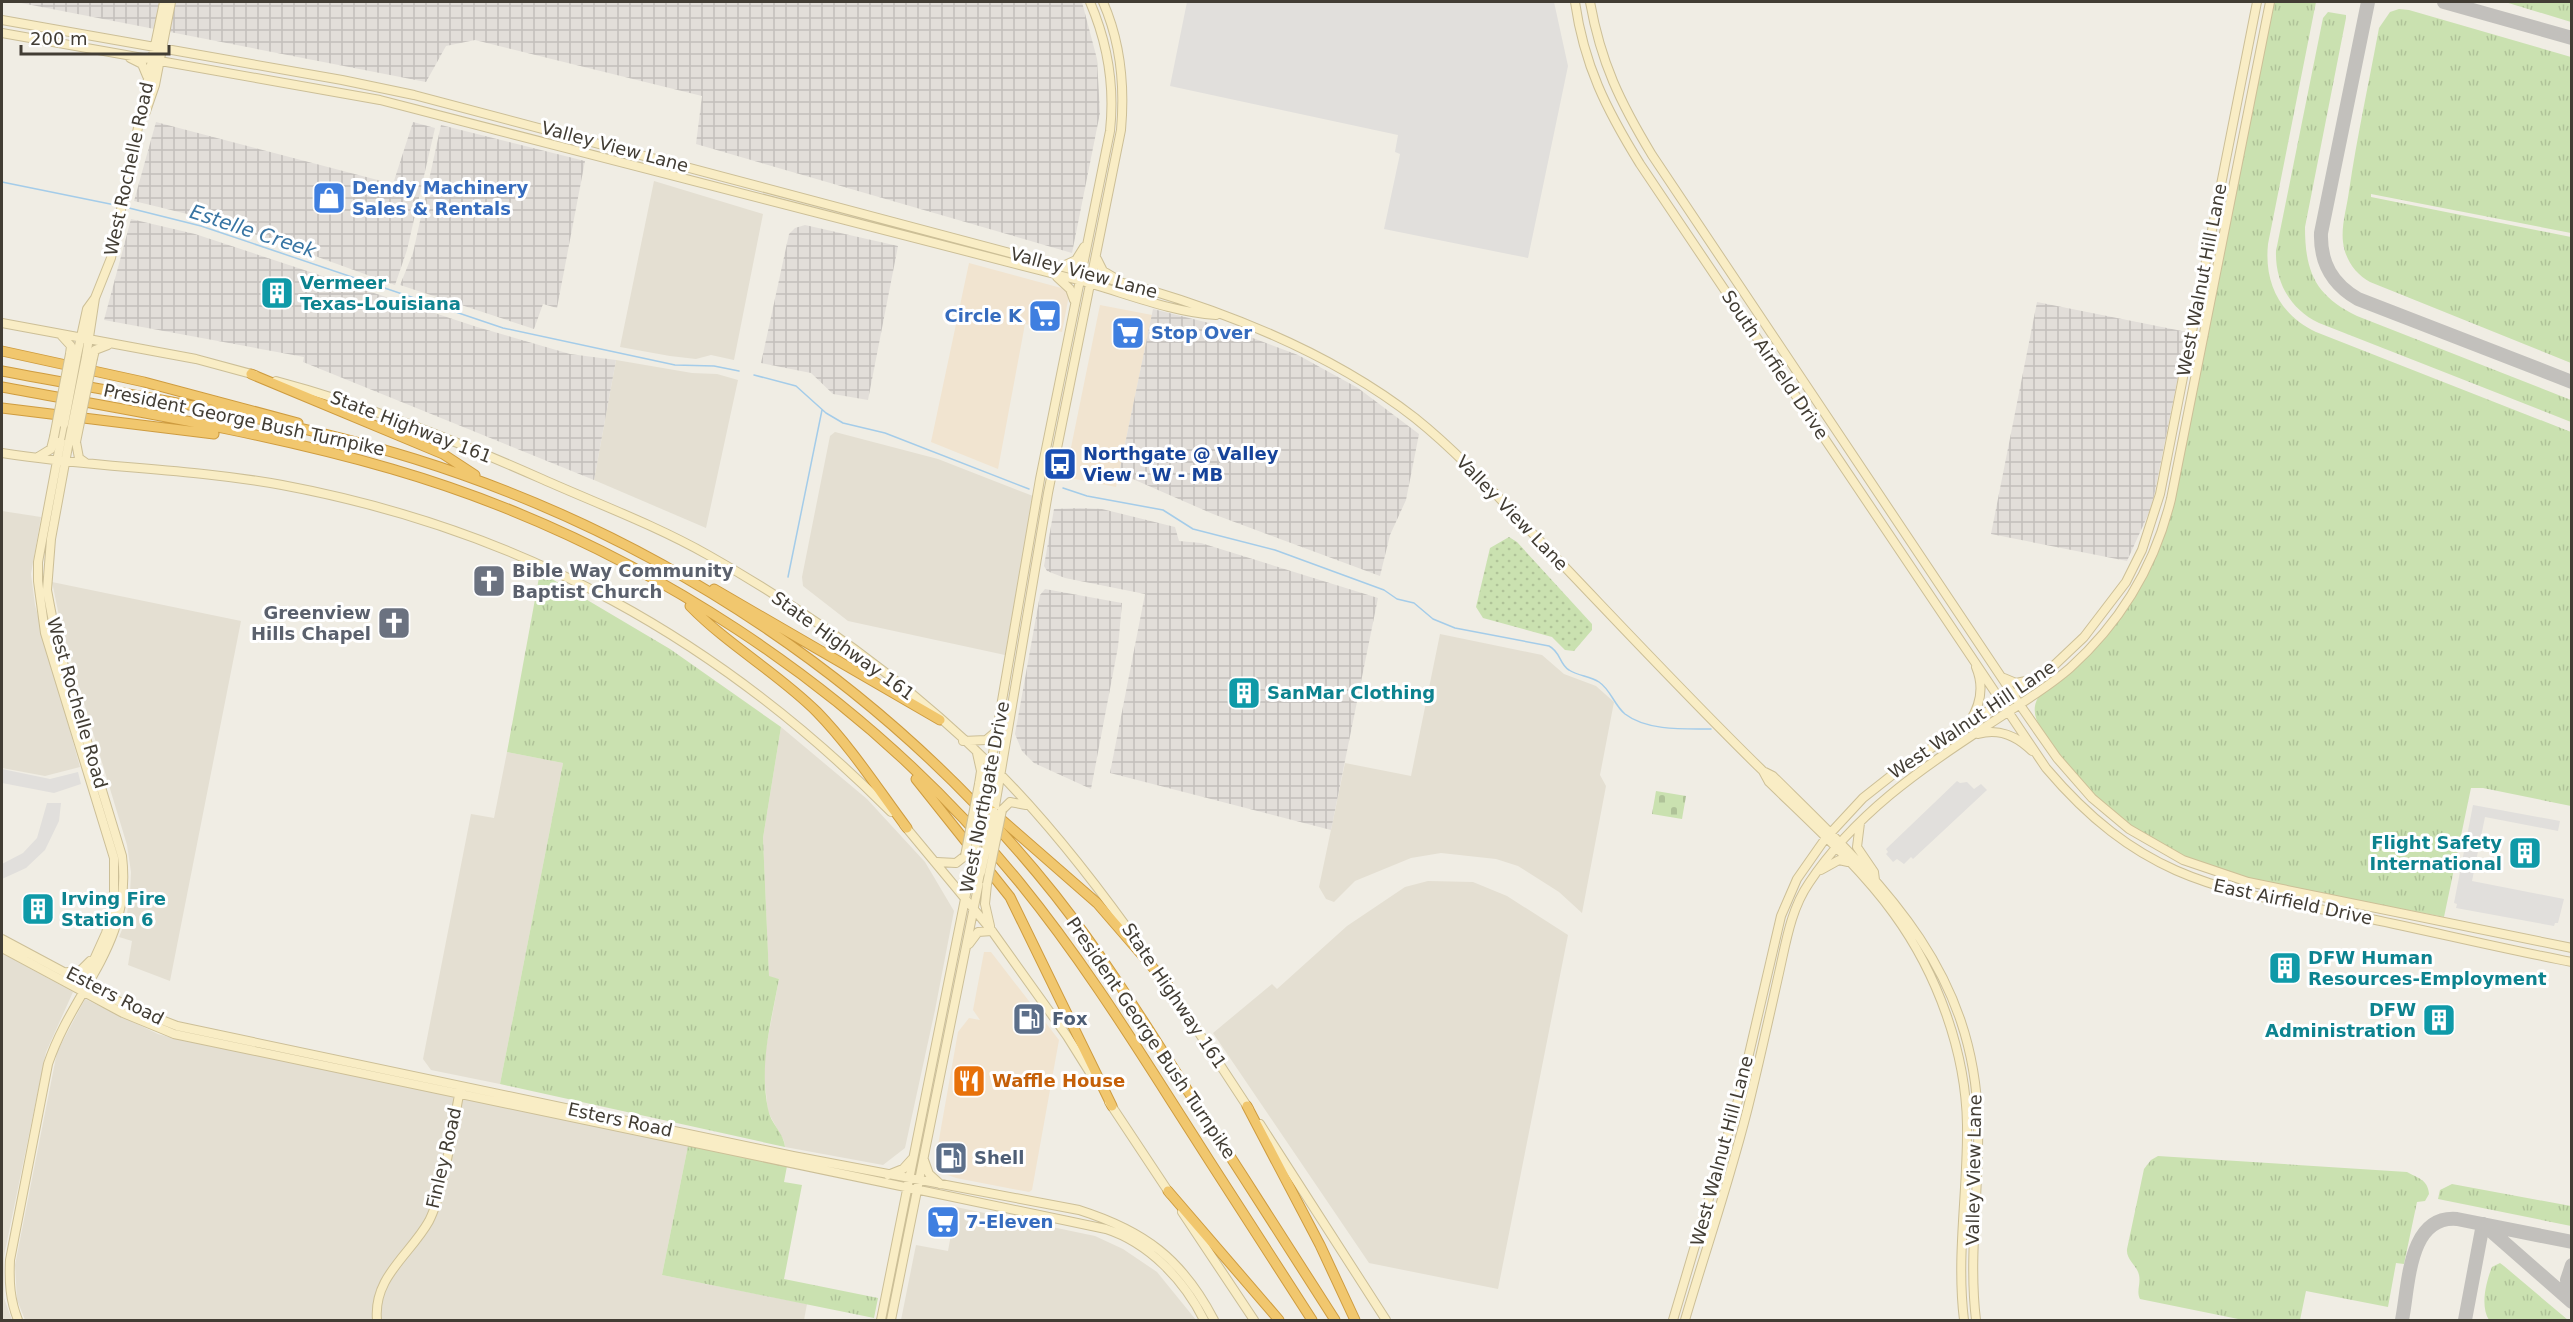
<svg xmlns="http://www.w3.org/2000/svg" width="2573" height="1322" font-family="'DejaVu Sans',sans-serif">
  <style>
    .residential { fill: #e4dfd2 }
    .commercial { fill: #f1e4d0 }
    .industrial { fill: url(#industrial-grid) }
    .grass { fill: url(#grass-tufts) }
    .cemetery { fill: url(#cemetery-stones) }
    .park { fill: url(#park-dots) }
    .parking { fill: #e1dfdc }
    .lines { fill: none; stroke-linecap: round; stroke-linejoin: round }
    .stream { stroke: #a4cce9; stroke-width: 1.5 }
    .taxiway { stroke: #c2c0bc; stroke-width: 14 }
    .secondary-casing { stroke: #ccbf97; stroke-width: 10 }
    .highway-casing { stroke: #ce9c40; stroke-width: 11 }
    .secondary { stroke: #f9edc5; stroke-width: 8 }
    .highway { stroke: #f1c76e; stroke-width: 9 }
    .secondary-bridge-casing { stroke: #ccbf97; stroke-width: 10; stroke-linecap: butt }
    .secondary-bridge { stroke: #f9edc5; stroke-width: 8 }
    .labels { text-anchor: middle; stroke-width: 6; stroke-linejoin: round; paint-order: stroke }
    .street-label { font-size: 18px; fill: #423d34; stroke: #fff }
    .shop-label { font-size: 18px; font-weight: bold; fill: #366cbe; stroke: #fff; text-anchor: start }
    .culture-label { font-size: 18px; font-weight: bold; fill: #0d838f; stroke: #fff; text-anchor: start }
    .transit-label { font-size: 18px; font-weight: bold; fill: #164399; stroke: #fff; text-anchor: start }
    .worship-label { font-size: 18px; font-weight: bold; fill: #5b616d; stroke: #fff; text-anchor: start }
    .service-label { font-size: 18px; font-weight: bold; fill: #4e5e75; stroke: #fff; text-anchor: start }
    .food-label { font-size: 18px; font-weight: bold; fill: #c56008; stroke: #fff; text-anchor: start }
    .water-label { font-size: 20px; font-style: italic; fill: #3875a3; stroke: #fff }
  </style>
  <defs>
    <pattern id="industrial-grid" width="8" height="8" patternUnits="userSpaceOnUse" patternTransform="scale(1.5)"><rect width="8" height="8" fill="#e2ded9"/><path d="M0 4h8M4 0v8" fill="none" stroke="#c3bfbb"/></pattern>
    <pattern id="grass-tufts" width="24" height="20" patternUnits="userSpaceOnUse" patternTransform="scale(1.5)"><rect width="24" height="20" fill="#cae1b0"/><path d="M3 7l-1-3M5 7V3M7 7l1-3M15 17l-1-3M17 17v-4M19 17l1-3" fill="none" stroke="#afc298"/></pattern>
    <pattern id="cemetery-stones" width="16" height="16" patternUnits="userSpaceOnUse" patternTransform="scale(1.5)"><rect width="16" height="16" fill="#cae1b0"/><path d="M2 7V4a2 2 0 0 1 4 0v3zM10 15v-3a2 2 0 0 1 4 0v3z" fill="#afc298"/></pattern>
    <pattern id="park-dots" width="8" height="8" patternUnits="userSpaceOnUse" patternTransform="scale(1.5)"><rect width="8" height="8" fill="#cae1b0"/><path d="M2 2h.1M6 6h.1" fill="none" stroke="#afc298" stroke-width="1.8" stroke-linecap="round"/></pattern>
  </defs>
  <rect width="100%" height="100%" fill="#f0ede4"/>
  <path class="residential" d="M654,181l109,33 -29,146 -23,-5 -15,4 -26,-3 -50,-9z
    M616,360l76,13 25,1 21,6 -32,148 -112,-48z
    M835,432l103,27 95,37 -28,159 -157,-34 -45,-35 -1,-9 28,-141z
    M2,511l39,6 -10,57 4,31 45,162 -35,9 -43,-8z
    M52,582l189,39 -71,360 -42,-16 4,-24 -13,-4 7,-17 4,-26 1,-22 -4,-27 -65,-215z
    M1440,634l102,21 22,19 32,12 18,16 -14,73 6,11 -24,127 -23,-21 -41,-26 -22,-7 -55,-6 -30,5 -56,23 -21,21 -8,-3 -7,-12 26,-124 66,13z
    M781,727l86,72 58,63 29,49 -19,99 -30,138 -22,17 -98,-18 -1,-6 -16,-29 -5,-48 16,-85 -10,-2 -6,-139z
    M507,752l56,11 -63,321 -69,-14 -8,-11 48,-245 23,4z
    M1428,881l45,1 34,14 61,39 -70,354 -129,-26 -156,-230 59,-49 5,5 70,-63 58,-39z
    M2,953l71,39 -27,60 -42,204v42l8,22h-10z
    M85,999l73,35 11,3 519,109 -26,129 145,29 -3,16h-779l-8,-20 -2,-35 42,-213z
    M956,1207l139,29 28,13 34,23 39,48h-295l15,-75 32,6z"/>
  <path class="commercial" d="M969,263l96,26 4,6 -7,37 -37,-8 -27,145 -67,-27z
    M1100,305l52,10 -36,172 -51,-10z
    M984,952h7l68,88 -27,150 -3,2 -73,-14 -11,-4 -10,-12 23,-130 11,-14 11,2 -7,-10z"/>
  <path class="industrial" d="M16,2h1066l15,57 3,54 -28,140 -376,-109 6,-48 -227,-56 -29,6 -20,36z
    M156,122l237,62 20,-62 22,6 -28,122 -12,35 -171,-62 -90,-22z
    M441,125l144,36 -28,147 -14,-4 -9,25 -134,-44 13,-32z
    M131,219l64,15 282,93 93,27 46,6 -22,120 -291,-118 1,-5 -200,-37z
    M805,225l93,21 -30,154 -35,-6 -22,-21 -50,-10 28,-129 6,-6z
    M2037,302l150,30 -35,174 -25,55 -136,-27z
    M1153,309l68,17 77,29 60,33 61,46 -13,66 -16,35 -10,41 -167,-62 -94,-41z
    M1080,508l22,1 73,18 4,14 22,2 177,55 -47,232 -221,-57 35,-179 -80,-16 -18,-7 -3,-5 10,-57z
    M1045,589l77,14 -4,44 -27,142 -57,-26 -12,-12 -7,-17 25,-139z"/>
  <path class="grass" d="M2272,2h44l-48,242c-4,39 12,71 48,88l255,100v374l-88,-18h-12l-27,129c-52,-10 -104,-20 -156,-31 -33,-6 -67,-12 -97,-26 -55,-25 -106,-64 -139,-115 -11,-17 -26,-32 -11,-52l63,-55 60,-105z
    M2505,2h66v20z
    M2399,9l10,1 162,47v176l-200,-39v3l200,40v126l-201,-81c-15,-8 -25,-23 -27,-40 -2,-16 4,-35 6,-51 8,-54 20,-109 30,-163l11,-16z
    M2328,12l18,3v3l-41,209c0,46 11,69 52,89l214,84v22l-252,-99c-29,-14 -44,-41 -43,-72l47,-233z
    M540,572l130,77 111,78 -18,111 6,138 10,3c-8,43 -20,86 -11,130 2,14 16,24 17,38l-285,-63 63,-321 -56,-11z
    M688,1146l99,20 -3,16 18,3 -18,94 94,19 -4,20 -212,-43z
    M2158,1156l249,16c10,6 21,7 22,22l-4,7 -8,1 -13,62 -8,-1 -8,44 -82,-16 -6,29h-57l-103,-21c-4,-8 1,-15 -1,-24 -2,-10 -13,-15 -12,-26l17,-80 7,-9z
    M2452,1184l119,22v20l-133,-27 2,-9z
    M2500,1263l4,3 64,54h-79c-9,-14 -3,-38 3,-53z"/>
  <path class="cemetery" d="M1656,791l30,5 -4,23 -30,-5z"/>
  <path class="park" d="M1509,537l8,5 75,82v6l-18,21 -9,-1 -13,-13 -69,-19 -7,-11 14,-59z"/>
  <path class="parking" d="M1187,2h367l14,64 -40,192 -144,-29 16,-75 -5,-2 3,-17 -228,-49z
    M2,769l48,10 28,-7 3,12 -27,9 -52,-10z
    M1957,781l3,2 7,-1 7,7 7,-5 6,6 -74,69 -2,-2 -7,7 -7,-5 -4,3 -7,-8 2,-2 -2,-3z
    M47,803h14l-2,18 -14,29 -19,18 -24,11v-15l21,-11 14,-15z
    M2473,805l87,16 -2,10 -73,-14 -13,64 92,18 -6,24h-3l-1,3 -98,-18 1,-4 -3,-1z"/>
  <g class="lines">
    <path class="stream" d="M2,182l118,24
      M125,207l76,19 302,102 172,37 39,1 25,5
      M754,375l42,11 30,27 17,10 42,10 144,56
      M1063,488l24,8 76,14 30,19 82,21 109,40 13,9 17,4 19,16 22,9 94,18c12,6 10,18 20,24 9,6 21,6 30,12 12,8 15,23 26,32 22,17 60,15 86,15
      M788,577l34,-167"/>
    <path class="taxiway" d="M2368,2l-47,231c-1,30 11,51 37,66l214,83
      M2444,2l128,36
      M2572,1265l-5,15 5,21
      M2402,1320c7,-35 6,-105 55,-101l115,23
      M2465,1320l18,-96 89,78"/>
    <g class="secondary-casing">
      <path id="secondary" d="M1575,2c9,63 31,107 65,162l406,604c101,119 182,122 325,151 67,14 133,30 201,43
        M1590,2c11,61 30,100 62,153l368,550 37,53 35,40 37,31 54,31 65,22 324,66
        M2,20l340,60 72,15 732,194c94,28 191,68 269,129 45,36 84,80 123,121 75,78 148,157 225,232l6,11c41,40 92,86 125,132 43,59 72,138 73,211 1,65 -11,131 -3,195
        M2,33l378,67 694,179c47,12 94,33 142,36
        M130,58l12,6 5,12
        M145,114l10,-29 16,-83
        M1097,259l6,12 12,7
        M1063,266l13,-6 8,-13
        M1057,277l13,12 4,11
        M2,323l194,36 59,16
        M61,335l10,11 -1,8
        M77,355l10,-46 8,-11 16,-40 53,-256
        M86,357l9,-59
        M93,358l2,-8 13,-5
        M276,381c91,24 180,60 266,98 56,25 113,46 166,76 103,58 200,128 284,211 58,57 109,124 156,191
        M64,424l-26,138v19l7,52 69,225v48l-8,27 -23,51
        M76,442l3,16 7,5
        M2,453c92,15 187,15 280,32 241,45 437,154 609,327
        M38,457l13,-8 3,-12
        M2004,678l12,5 15,-3
        M1970,721c11,-17 14,-35 6,-54
        M1978,734c20,-6 39,2 54,17
        M963,741l23,-1 12,-10
        M977,753l4,18 -2,13
        M1765,772l8,4c103,102 201,188 205,345 2,66 -10,133 -2,199
        M986,794l54,-315 70,-348c5,-46 -2,-87 -20,-129
        M1002,810l8,-8 16,3
        M994,812l54,-319 73,-363c4,-45 0,-87 -18,-128
        M1860,823l-3,24 17,25 1,8
        M904,825l88,106 75,105 30,48
        M937,862l19,1 9,-7
        M1821,870l18,-10 9,2
        M987,884l-2,20 5,22
        M2,939l129,69 46,18 616,130 286,54c66,21 103,49 135,110
        M969,944l9,-12 14,-1
        M2,948l121,65 51,21 932,195c43,14 78,51 98,91
        M68,972h11l11,-11
        M1165,981l84,128
        M1109,1102l61,92
        M1260,1124l126,196
        M924,1160l5,14 11,10
        M888,1175l15,-6 9,-10
        M1182,1212l72,108
        M18,1320c-8,-20 -9,-38 -8,-60l38,-196c26,-77 85,-119 74,-208l-65,-213 -10,-53 4,-51 18,-98
        M377,1320c-4,-43 33,-65 52,-99 15,-29 24,-97 31,-131
        M881,1320l91,-456
        M891,1320l90,-448
        M1673,1320l66,-223 42,-181 16,-37 28,-40 38,-41 38,-30 145,-95 38,-36 42,-55 16,-32 18,-56 97,-492
        M1685,1320c22,-75 48,-149 66,-225 10,-41 19,-82 28,-122 7,-31 12,-64 30,-90 45,-68 111,-114 179,-158 28,-19 57,-35 82,-57 51,-46 85,-103 101,-169l99,-497"/>
    </g>
    <g class="highway-casing">
      <path id="highway" d="M2,351l142,31 154,41
        M2,371c137,26 279,46 413,88 250,78 477,231 640,436 48,61 89,127 131,193 50,77 100,155 149,232
        M251,374l192,80 32,21
        M2,387c130,24 262,45 390,82 241,70 469,219 628,414 56,69 103,142 150,216 47,74 95,148 142,221
        M2,408l212,26
        M714,589l226,131
        M690,606c39,40 88,67 127,106 34,35 61,77 90,116
        M916,779l94,118 102,209
        M979,800l118,103 71,82
        M1247,1106l73,139 35,75
        M1168,1191l111,129"/>
    </g>
    <use href="#secondary" class="secondary"/>
    <use href="#highway" class="highway"/>
    <g class="secondary-bridge-casing">
      <path id="secondary-bridge" d="M64,424l13,-69
        M54,437l16,-83
        M69,441l17,-84
        M76,442l17,-84
        M965,856l14,-72
        M972,864l14,-70
        M981,872l13,-60
        M987,884l15,-74"/>
    </g>
    <use href="#secondary-bridge" class="secondary-bridge"/>
  </g>
  <defs>
    <g id="shop-square" transform="scale(1.725)"><rect x="-9" y="-9" width="18" height="18" rx="4" fill="#3f7fe0" stroke="#fff"/><path d="M-5-2.5h2.3a2.7 3.5 0 0 1 5.4 0H5L5.5 6h-11ZM-1.5-2.5h3a1.5 2.3 0 0 0-3 0Z" fill="#fff"/></g>
    <g id="building-square" transform="scale(1.725)"><rect x="-9" y="-9" width="18" height="18" rx="4" fill="#0f9aa8" stroke="#fff"/><path d="M-4-6H4V6H1V3H-1V6H-4ZM-2.5-4.3h1.7v1.8h-1.7ZM.8-4.3h1.7v1.8H.8ZM-2.5-1h1.7V.8h-1.7ZM.8-1h1.7V.8H.8Z" fill="#fff"/></g>
    <g id="supermarket-square" transform="scale(1.725)"><rect x="-9" y="-9" width="18" height="18" rx="4" fill="#3f7fe0" stroke="#fff"/><path d="M-6-5.5h2.5l.6 2H6L4.5 2H-2.5L-4.4-4H-6ZM-1.5 3.2a1.3 1.3 0 1 0 .1 0ZM3 3.2a1.3 1.3 0 1 0 .1 0Z" fill="#fff"/></g>
    <g id="bus-square" transform="scale(1.725)"><rect x="-9" y="-9" width="18" height="18" rx="4" fill="#1a4fb4" stroke="#fff"/><path d="M-5-6H5V4H4V6H2V4H-2V6H-4V4H-5ZM-3.5-4V0h7V-4ZM-3.5 1.2v1.5H-2V1.2ZM2 1.2v1.5H3.5V1.2Z" fill="#fff"/></g>
    <g id="church-square" transform="scale(1.725)"><rect x="-9" y="-9" width="18" height="18" rx="4" fill="#6b7280" stroke="#fff"/><path d="M-1.2-6h2.4v3.5h3.3v2.4h-3.3V6h-2.4V-.1h-3.3v-2.4h3.3Z" fill="#fff"/></g>
    <g id="fuel-square" transform="scale(1.725)"><rect x="-9" y="-9" width="18" height="18" rx="4" fill="#5c6f8a" stroke="#fff"/><path d="M-5.5-6h7V0h2V4h1.3V-2.5L3-4.5l.8-.8L6-3V5H2.5V1h-1V6h-7ZM-4.2-4.7v3.2H.2V-4.7Z" fill="#fff"/></g>
    <g id="restaurant-square" transform="scale(1.725)"><rect x="-9" y="-9" width="18" height="18" rx="4" fill="#e8710a" stroke="#fff"/><path d="M-5-6h1v4h1v-4h1v4h1v-4h1v5L-1.5 .5V6h-2V.5L-5-1ZM5-6V6H3V1.5H1.5Q1.5-4 5-6Z" fill="#fff"/></g>
  </defs>
  <g fill-rule="evenodd">
    <use href="#shop-square" x="329" y="198"/>
    <use href="#building-square" x="277" y="293"/>
    <use href="#supermarket-square" x="1045" y="316"/>
    <use href="#supermarket-square" x="1128" y="333"/>
    <use href="#bus-square" x="1060" y="464"/>
    <use href="#church-square" x="489" y="581"/>
    <use href="#church-square" x="394" y="623"/>
    <use href="#building-square" x="1244" y="693"/>
    <use href="#building-square" x="2525" y="853"/>
    <use href="#building-square" x="38" y="909"/>
    <use href="#building-square" x="2285" y="968"/>
    <use href="#fuel-square" x="1029" y="1019"/>
    <use href="#building-square" x="2439" y="1020"/>
    <use href="#restaurant-square" x="969" y="1081"/>
    <use href="#fuel-square" x="951" y="1158"/>
    <use href="#supermarket-square" x="943" y="1222"/>
  </g>
  <g class="labels">
    <g class="street-label">
      <text transform="translate(615 147) rotate(15)" y="6">Valley View Lane</text>
      <text transform="translate(129 169) rotate(-78)" y="6">West Rochelle Road</text>
      <text transform="translate(1084 273) rotate(15)" y="6">Valley View Lane</text>
      <text transform="translate(2202 280) rotate(-79)" y="6">West Walnut Hill Lane</text>
      <text transform="translate(1775 365) rotate(56)" y="6">South Airfield Drive</text>
      <text transform="translate(244 420) rotate(12)" y="6">President George Bush Turnpike</text>
      <text transform="translate(411 427) rotate(21)" y="6">State Highway 161</text>
      <text transform="translate(1512 513) rotate(46)" y="6">Valley View Lane</text>
      <text transform="translate(843 646) rotate(36)" y="6">State Highway 161</text>
      <text transform="translate(77 703) rotate(74)" y="6">West Rochelle Road</text>
      <text transform="translate(1972 720) rotate(-34)" y="6">West Walnut Hill Lane</text>
      <text transform="translate(985 797) rotate(-79)" y="6">West Northgate Drive</text>
      <text transform="translate(2293 902) rotate(12)" y="6">East Airfield Drive</text>
      <text transform="translate(115 996) rotate(27)" y="6">Esters Road</text>
      <text transform="translate(1174 996) rotate(56)" y="6">State Highway 161</text>
      <text transform="translate(1151 1038) rotate(56)" y="6">President George Bush Turnpike</text>
      <text transform="translate(620 1120) rotate(12)" y="6">Esters Road</text>
      <text transform="translate(1722 1151) rotate(-75)" y="6">West Walnut Hill Lane</text>
      <text transform="translate(444 1158) rotate(-77)" y="6">Finley Road</text>
      <text transform="translate(1974 1170) rotate(-89)" y="6">Valley View Lane</text>
    </g>
    <g class="shop-label">
      <text x="352" y="194">Dendy Machinery<tspan x="352" dy="21">Sales &amp; Rentals</tspan></text>
      <text x="1022" y="322" text-anchor="end">Circle K</text>
      <text x="1151" y="339">Stop Over</text>
      <text x="966" y="1228">7-Eleven</text>
    </g>
    <g class="culture-label">
      <text x="300" y="289">Vermeer<tspan x="300" dy="21">Texas-Louisiana</tspan></text>
      <text x="1267" y="699">SanMar Clothing</text>
      <text x="2502" y="849" text-anchor="end">Flight Safety<tspan x="2502" dy="21">International</tspan></text>
      <text x="61" y="905">Irving Fire<tspan x="61" dy="21">Station 6</tspan></text>
      <text x="2308" y="964">DFW Human<tspan x="2308" dy="21">Resources-Employment</tspan></text>
      <text x="2416" y="1016" text-anchor="end">DFW<tspan x="2416" dy="21">Administration</tspan></text>
    </g>
    <g class="transit-label">
      <text x="1083" y="460">Northgate @ Valley<tspan x="1083" dy="21">View - W - MB</tspan></text>
    </g>
    <g class="worship-label">
      <text x="512" y="577">Bible Way Community<tspan x="512" dy="21">Baptist Church</tspan></text>
      <text x="371" y="619" text-anchor="end">Greenview<tspan x="371" dy="21">Hills Chapel</tspan></text>
    </g>
    <g class="service-label">
      <text x="1052" y="1025">Fox</text>
      <text x="974" y="1164">Shell</text>
    </g>
    <g class="food-label">
      <text x="992" y="1087">Waffle House</text>
    </g>
    <g class="water-label">
      <text transform="translate(253 231) rotate(18)" y="7">Estelle Creek</text>
    </g>
  </g>
  <rect width="2573" height="1322" fill="none" stroke="#423d34" stroke-width="6"/>
  <path d="M21 45v9h148v-9" fill="none" stroke="#423d34" stroke-width="3"/>
  <text x="30" y="45" font-size="18" fill="#423d34" stroke="#ffffff" stroke-width="4.5" paint-order="stroke">200 m</text>
</svg>
